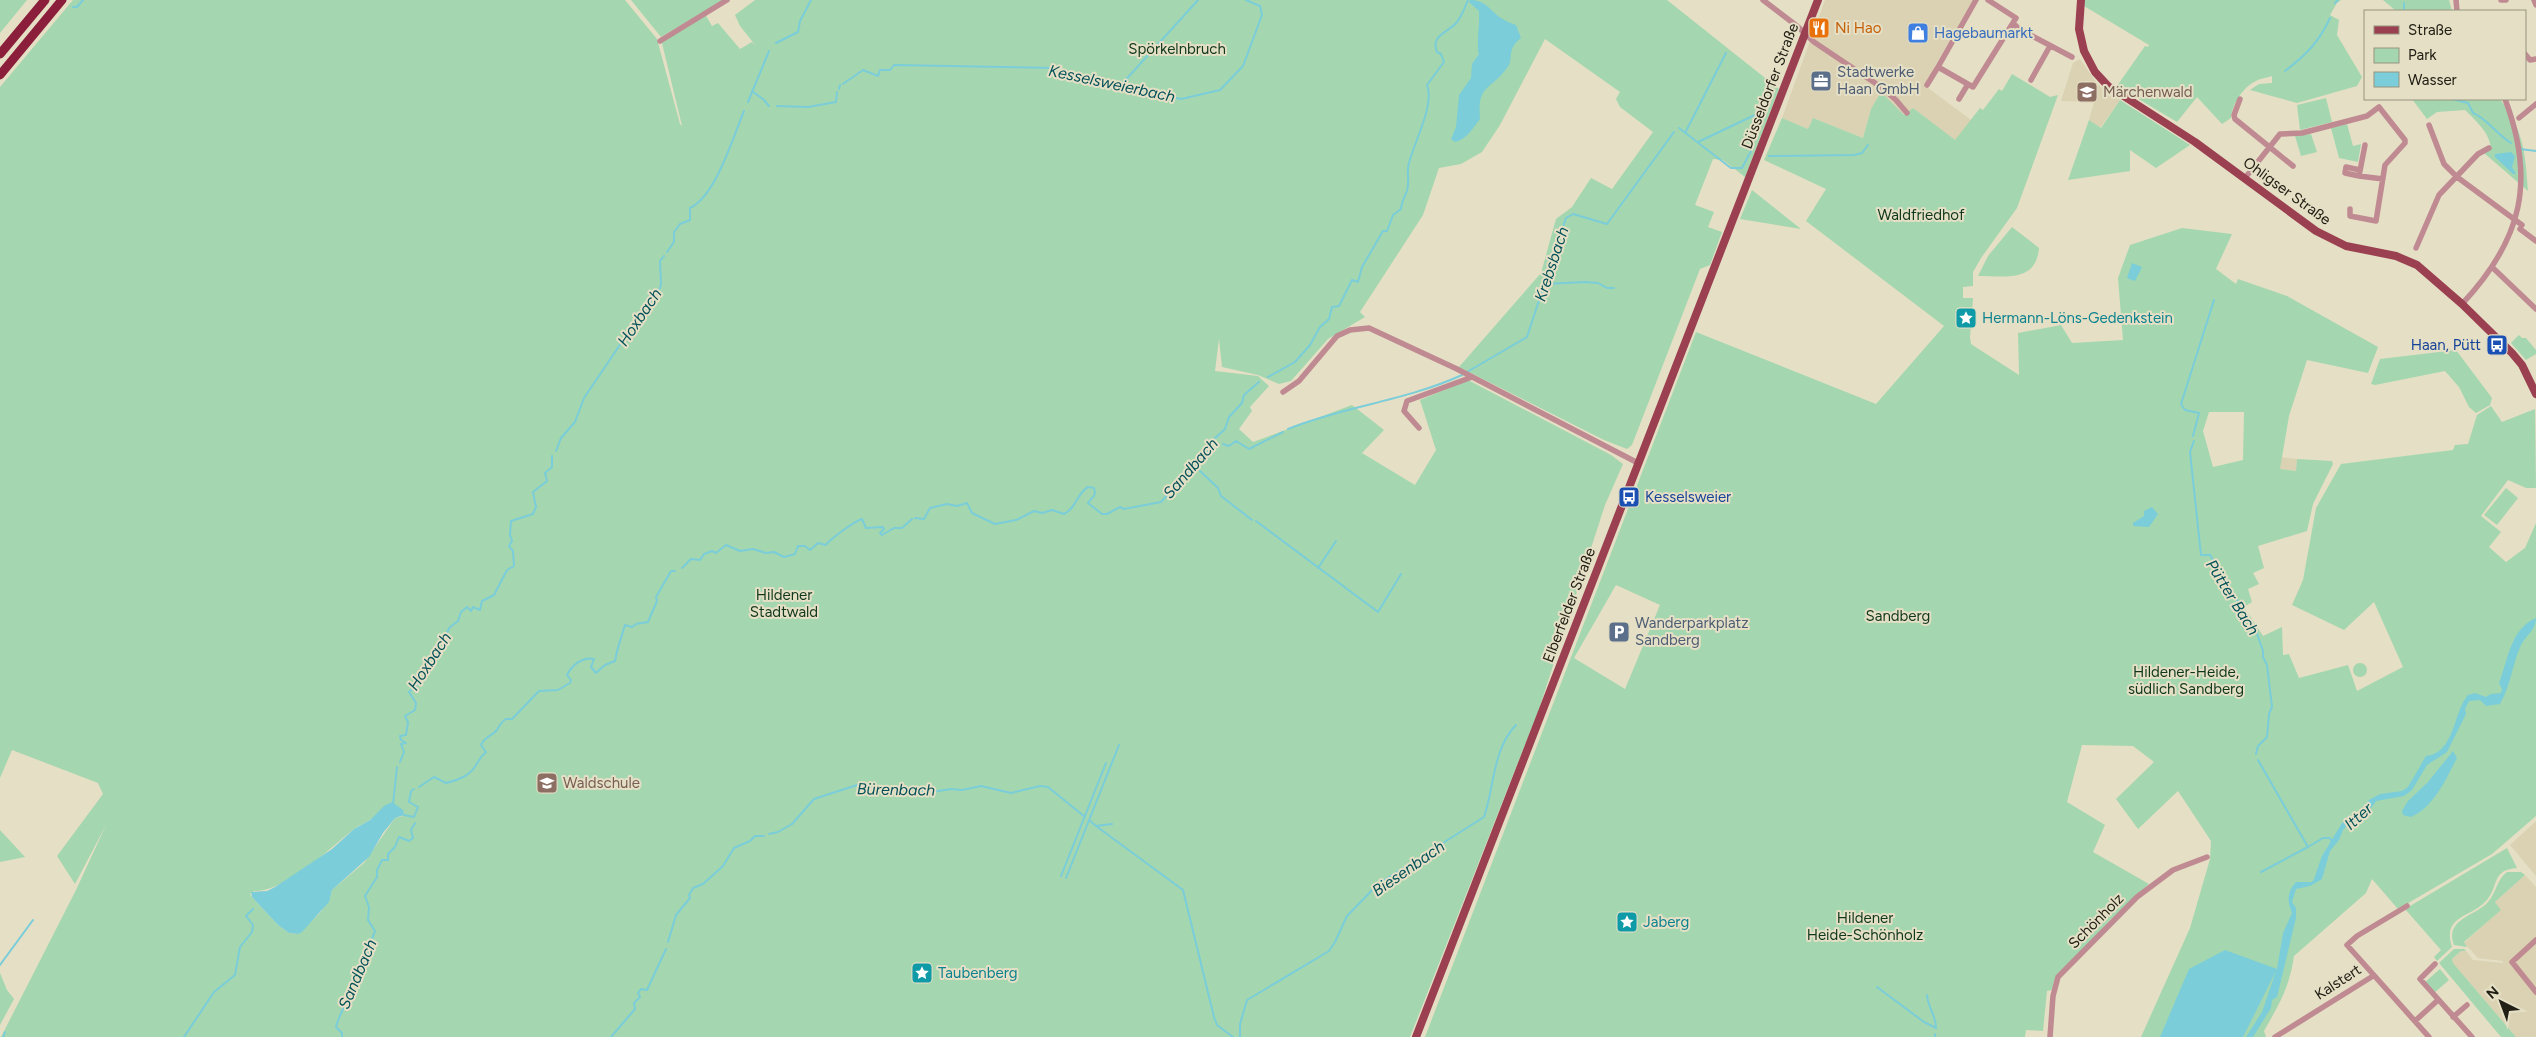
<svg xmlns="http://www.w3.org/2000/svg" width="2536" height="1037" font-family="Figtree,sans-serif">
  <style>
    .built { fill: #dad2b2 }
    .green { fill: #a4d7af; fill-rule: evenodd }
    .water { fill: #7acdd9 }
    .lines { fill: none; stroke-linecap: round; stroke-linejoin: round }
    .stream { stroke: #7acdd9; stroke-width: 2 }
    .minor { stroke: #bf8a91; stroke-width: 5.5 }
    .major { stroke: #9b4051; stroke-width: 8 }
    .highway { stroke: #8b1f3b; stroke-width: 9 }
    .labels { text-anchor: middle; stroke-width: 4; stroke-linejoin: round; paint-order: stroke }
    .food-label { font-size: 15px; fill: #c56008; stroke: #e5dfc5; text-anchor: start }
    .shop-label { font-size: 15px; fill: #366cbe; stroke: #e5dfc5; text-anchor: start }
    .park-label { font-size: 15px; fill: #0f381c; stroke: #e5dfc5 }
    .service-label { font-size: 15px; fill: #4e5e75; stroke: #e5dfc5; text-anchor: start }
    .street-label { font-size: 15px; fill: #222016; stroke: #e5dfc5 }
    .education-label { font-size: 15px; fill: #785e54; stroke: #e5dfc5; text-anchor: start }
    .culture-label { font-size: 15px; fill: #0d838f; stroke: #e5dfc5; text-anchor: start }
    .transit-label { font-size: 15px; fill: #164399; stroke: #e5dfc5; text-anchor: end }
    .water-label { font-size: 16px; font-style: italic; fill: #03525a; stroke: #e5dfc5 }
  </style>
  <rect width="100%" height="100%" fill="#e5dfc5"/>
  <path class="built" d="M1825,0h148l-49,85 47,35 -16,21 -42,-33 -8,7 -34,-6 -8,29 -50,-20 -5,11 -26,-11z
    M2080,59l18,26 22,15 -20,28 -11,-8 5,-18 -33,-1 12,-38z
    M2281,457l16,2 -1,12 -16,-2z
    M2536,821v55l-26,-31z
    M2525,875l11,12v150h-20l-63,-74 -1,-4 9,-8h5l7,9 30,3v-2l-25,-3 -14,-15 36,-33 -5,-8z"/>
  <path class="green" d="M0,0h27l-27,33z
    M73,0h552l32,39 23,85 2,2 -21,-87 44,-25 7,12 6,-3 22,26 12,-7 4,4 -16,-20 -5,-11 20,-15h912l112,89 -34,88 -22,-17 -10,-1 -18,46 19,7 -6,15 14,5 -12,33 -10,4 -68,176 -5,4 -23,-9 -145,-73 82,-94 15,-54 16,-12 19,-29 21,11 41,-57 -33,-25 -4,-8 4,-7 -75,-53 -45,86 -18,27 -21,12 -22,4 -16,47 -63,97 5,5 -37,22 -37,42 -12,3 -21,-9 -36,-8 -3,-28 -4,32 43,5 11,10 -19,21 2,4 -13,18 14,13 99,-37 32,25 -22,23 53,32 21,-35 -16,-50 48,-20 143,75 12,9 -18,41 -66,204 -129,328h-1409l75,-147 30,-65 -31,59 -18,-28 46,-62 -5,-11 -86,-33 -12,28v-691zM392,802l11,14 -8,2 -31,45 -32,27 -2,8 -10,15 -22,21 -9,-1 -11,-8 -26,-28 -2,-3 4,-3c30,2 77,-44 100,-62 5,-4 12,-6 17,-10 8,-6 12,-13 21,-17z
    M631,0h91v1l-61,36z
    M2085,0h256l-4,3 -7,12 9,5 -2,15 25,42 -5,9 -60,17 -47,-13 9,-6 13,-1v-7c-6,2 -11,2 -16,5 -13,6 -24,23 -25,37l-9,6 -25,-27 -20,25 -60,-36 28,-40 3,1 1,-2 -65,-39z
    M2383,0h66l3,11h-56z
    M2012,74l38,23 8,-2 -41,113 -36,50 -8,14v14l-10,1v11h10l-3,40 1,6 6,4 42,27 -1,-42 43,-8 11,18 51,-3 -5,-62 12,-33 52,-17 50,6 -16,35 20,15 2,-5 49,17 91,51 -10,26 -61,-13 -18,56 -9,53 16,2 1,-12 35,2 1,3 -20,40 -6,27 -49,15 6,22 -11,5 6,11 -11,5 4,13 -8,5 19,29 19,-9 1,28 6,-1 10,24 49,-13 9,26 46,-24 -29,-65 -30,28 -52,-25 11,-25 13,-72 25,-44 112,-14 2,-5 13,-1 9,-29 14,-9 11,16 33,-13 1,79h-10l-18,-8 -27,36 20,16 -12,15 17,15 19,-14 11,-25v293l-44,38 -94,55 -26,-30 -6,14 -72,63c-5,33 -14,46 -30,75l2,6h-125l49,-109 20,-69 1,-18 -33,-50 -40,38 -22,-30 38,-37 -21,-16 -51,-1 -15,57 38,23 -12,27 56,32 -40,37 -55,60 -2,9 -5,1 -4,40 -17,-1 -1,7h-600l271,-705 180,72 68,-78 -138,-105 20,-32 -62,-29 18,-42 26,11 5,-11 50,20 8,-29 10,-17 23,23 9,-7 42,32 25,-32 3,2 16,-21 3,2zM2209,412h35l-1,48 -30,7 -10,-36zM1616,585l44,20 -35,84 -51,-31z
    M2326,98l6,24 -32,8 -3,-25z
    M2412,99h88c24,33 25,52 28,92l-44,-38 7,-4c-1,-16 -15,-28 -26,-39l-28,2 -10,7z
    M2120,100l70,45 -34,23 -26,-18v21l-62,9 21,-60 12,8z
    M2347,124l6,22 8,-2 -3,18 -19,-4 -8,-30z
    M2311,134l6,18 -16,4 -6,-20z
    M1752,190l49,39 -61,-10z
    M2012,227l27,21c-3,35 -34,28 -61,28l10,-20z
    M2519,335l3,3h4l10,12v4l-10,6 -15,-17z
    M2456,350l36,48 -2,7 -14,8 -7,-6 -10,-20 -14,-16 -70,14 -4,-1 9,-25z
    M2506,488l12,10 -21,27 -13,-10z
    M2353 670a7 7 0 1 1 14 0a7 7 0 1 1-14 0Z
    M0,830l25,27 -25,5z
    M2507,848l10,20c-27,2 -17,19 -32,34 -16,16 -43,14 -33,45l-15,14 -3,-4 7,-7 -36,-41z
    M2507,872h14l4,3 -30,27 6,8 -37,32 3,5 -13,-2c-10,-26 22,-29 34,-43 8,-9 9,-23 19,-30z
    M2454,949h10l2,2h-5l-9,8 1,4 63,74h-15l-62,-74z
    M2440,969l9,11 -16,14 -9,-11z
    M0,973l7,17 7,9 -14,26z"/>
  <path class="water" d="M1470,0c16,0 19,10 31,18 4,3 10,5 15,7l5,13c-16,13 -6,20 -14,30 -17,23 -30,16 -27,51 -7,9 -14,21 -25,23l-4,-3 5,-12 3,-32 12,-17 1,-14 7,-10c-3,-6 1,-31 0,-43l-10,-9z
    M2511,152l4,4 -3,11 4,7h-3l-18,-17v-3z
    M2132,263l10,4 -7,14 -8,-3z
    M2152,507l6,7 -9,13 -16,-1v-3l11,-7v-5z
    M2536,618c0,12 -10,17 -15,27 -9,20 -10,40 -21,59l-14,2 -6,-6 -11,1 -4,8 1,5 -19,38 -20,13 -15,25 -8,6 -28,5 -13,19 -16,5 -4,5 -4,10 -9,11 -8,28 -12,7 -14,3 -4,13 4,6v10l-19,79 -5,3 -1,8 -18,29h-7l16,-25 14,-41 -33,66h-83l29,-68 36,-19 52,19 6,-36 9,-20c-5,-12 -5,-21 4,-31h16l2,-3 8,-23 20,-33 13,-6 14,-17 11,-6 22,-3 6,-4 18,-31c29,-3 27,-44 42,-61l7,-2 11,4 5,-3 10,-1 1,-4 -3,-6c9,-22 11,-54 37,-65z
    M2453,751l4,7c-11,21 -23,49 -46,59l-8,-2 -1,-4 6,-10 20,-19z
    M392,802l11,8 1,5 -9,3 -12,15 -14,24 -37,33 -3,12 -27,30 -4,2 -9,-1 -11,-8 -26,-28 -1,-5 16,-1 8,-4 57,-38 22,-20 16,-9 14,-14z"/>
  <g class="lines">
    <path class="stream" d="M2335,3l3,-3
      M73,7h4l6,-7
      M2404,11v-8
      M776,43l22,-11 2,-11 11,-21
      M2285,71c21,-16 34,-29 45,-53
      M843,84l20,-14 15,6 2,-6h10l4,-5 161,3 25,10 101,21 39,-9 23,-24 19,-51 -2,-9 -14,-6
      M1121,85l77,-85
      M839,89l1,-4
      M752,91l12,9 5,6
      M2452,99l16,4 5,10c12,4 25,22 38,30
      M748,102l21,-51
      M777,106l31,1 28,-5 1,-10
      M1679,128l52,40h11l9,-17
      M1685,133l41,-80
      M1698,142l61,-29
      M2520,149l16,2
      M1769,156l85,-1 8,-2 6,-8
      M667,252l7,-10v-10l6,-8 10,-4v-12c26,-12 43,-71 54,-97
      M1545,284l40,-2 13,1 9,5h7
      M1467,372l60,-35 39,-119 7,-4 34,10 67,-92
      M1268,377l27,-15 15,-17 10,-18 9,-8 3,-12 7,-1 13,-26 6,2 4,-15 21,-36h4l6,-16 8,-6c1,-8 3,-12 6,-18 3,-9 -1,-19 2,-28 5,-21 26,-58 18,-78l17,-23 -3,-8 -4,-2c-7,-17 11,-19 20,-30 5,-6 8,-15 11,-22
      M1288,429c57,-23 117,-28 174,-54
      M2193,436l6,-23 -14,-3 -4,-6 33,-104
      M2194,441l-4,11 11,103h9l46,76 7,20v6l4,8 5,42 -3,7 -2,23 -9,9 -2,8
      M1223,444l6,2 7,-5 13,8 34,-17
      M1209,450l9,-6
      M556,451l5,-13 14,-16 9,-24 50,-74 11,-12 3,-8 9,-9 4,-10 -1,-24 4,-5
      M1200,471l18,17 3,8 31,24
      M915,518l9,1 6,-11 17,-4 10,2 10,-3 5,10 23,11 21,-4 18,-9 8,2 10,-3 12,4c12,-5 13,-21 24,-27l6,1c3,8 -2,9 -6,15l14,11h5l13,-7 4,2 37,-7 48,-52 3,-9 13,-12 4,-12 13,-14 2,-8 15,-13
      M1256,521l122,91 23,-38
      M682,568l9,-9 9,1 4,-6 8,-3 4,2 10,-8 14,6 13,-2 13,4 8,-1 10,5 11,-3 3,-8h7l5,4 8,-7 8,2c4,-6 29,-24 36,-26l4,9 17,-1 1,2 -4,4 2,2 12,-7h8l10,-9
      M1318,568l18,-27
      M2258,760l50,87 15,-9h7l2,4
      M400,762l4,-10 -3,-8 5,-1 -5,-3 -1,-4 6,-1 2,-13 -3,-6 10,-6 1,-7 -7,-11 8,-7v-10l7,-7 4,1 3,-10 7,-6 -3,-6 9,-9 6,-11 8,-6 3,-9 6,-5 4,4 2,-4 7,3 2,-9 12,-6 13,-25 7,-4 -1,-15 -4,-5 3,-5 -2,-6 1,-14 22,-7 3,-7 -3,-15 14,-11 -2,-8 7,-6v-11
      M419,787l15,-10 12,6c12,-3 24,-7 30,-18 4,-6 4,-8 10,-13l-5,-7c3,-8 11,-9 16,-15 3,-5 4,-8 9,-11h6l27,-28 19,-1 12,-7 1,-3 -4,-5c5,-10 16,-19 27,-16l-3,8 5,6 9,-8 10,-4c2,-12 6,-23 10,-36l7,2 4,-3 12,-2 9,-21 -1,-4 15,-26h4
      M393,804l4,-37
      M404,815l10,2 4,-10 -9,-5 2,-11 3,-2
      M1089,820l7,6 16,-2
      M1096,826l87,64 31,127 3,8 16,12
      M769,834l9,-2 14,-8 22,-25 43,-14 75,7 19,-3 11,1 19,-4 30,7 29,-7 8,1 37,30
      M2261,872l47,-25
      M1061,876l45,-113
      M1066,878l53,-133
      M668,942l8,-27 14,-17 -1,-3 4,-7 10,-4 20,-18 11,-18 16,-7 5,-5h9
      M0,965l33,-45
      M1877,987l47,35 12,6c0,-13 -8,-20 -9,-33
      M3,1037l2,-5
      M184,1037l30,-45 21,-17 5,-28 12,-15 1,-7 -7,-9 7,-7
      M342,1037v-4l-6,-6c4,-17 17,-31 16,-48 14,-8 17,-34 23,-48l-7,-11 1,-13 -4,-11 12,-19v-7l5,-10h6v-6l7,-7 4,-10 10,4 4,-3 -2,-8 4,-7
      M611,1037l24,-28 -1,-6 6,-6 -2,-4 3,-4 6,1 19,-41
      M1240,1037v-13l7,-24 82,-49 6,-9 12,-26 31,-32 106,-67c10,-29 9,-69 32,-92
      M1935,1037v-3"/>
    <path class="minor" d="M1763,0l34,26 17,16 67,45 15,13 11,13
      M1976,0l-38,67 35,20 43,-69 -28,-18
      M2456,0l1,11
      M2501,0h5
      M2534,0l2,5
      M2013,23l6,6 53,28
      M660,41l67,-41
      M2525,54l5,6 6,-1
      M2031,80l19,-34
      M1927,85l11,-18
      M1959,99l9,-15
      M2240,99l-6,16 1,4 58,47
      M2519,118l17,-14
      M2429,125l15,39 13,13 65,48
      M2365,145l-6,31 24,3
      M2359,176l-14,-3 1,-6 14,3
      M2245,178l35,-44 22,-1 65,-17 12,-9 26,33v3l-20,22 -9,56 -26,-5v-7
      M2520,229l16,12
      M2416,248l23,-53 39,-41 11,-6
      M2493,268l43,41
      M2462,304c60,-64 74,-123 43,-205
      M1283,392l16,-11 38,-45 13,-6 19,-2 88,41 181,94
      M1419,428l-15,-17 3,-10 65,-24
      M2407,906l-50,30 -10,9 82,92
      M2536,940l-24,22 24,30
      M2435,964l-15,15 52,58
      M2453,1017l14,-12
      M2415,1021l23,-21
      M2050,1037l3,-41 5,-19 79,-80 36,-27 34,-13
      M2275,1037l98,-61"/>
    <path class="major" d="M2081,0l-2,29 5,22 11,21 13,14 87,56 121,89 30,15 50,10 21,9 45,39 50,49 10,12 14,29
      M1416,1037l402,-1037"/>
    <path class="highway" d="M0,54l45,-54
      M0,75l62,-75"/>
  </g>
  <defs>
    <g id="restaurant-square" transform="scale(1.125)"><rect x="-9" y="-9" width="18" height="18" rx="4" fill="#e8710a" stroke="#e5dfc5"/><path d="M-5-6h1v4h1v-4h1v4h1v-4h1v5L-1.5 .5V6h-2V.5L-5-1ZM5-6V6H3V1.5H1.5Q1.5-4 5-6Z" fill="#fff"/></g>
    <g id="shop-square" transform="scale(1.125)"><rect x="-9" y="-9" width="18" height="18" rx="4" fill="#3f7fe0" stroke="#e5dfc5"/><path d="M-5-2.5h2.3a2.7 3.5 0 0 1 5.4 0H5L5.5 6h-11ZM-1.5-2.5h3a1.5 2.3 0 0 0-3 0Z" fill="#fff"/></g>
    <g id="office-square" transform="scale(1.125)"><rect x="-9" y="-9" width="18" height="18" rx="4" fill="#5c6f8a" stroke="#e5dfc5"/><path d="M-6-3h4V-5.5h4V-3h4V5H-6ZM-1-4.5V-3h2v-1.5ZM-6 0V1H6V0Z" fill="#fff"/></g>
    <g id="school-square" transform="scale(1.125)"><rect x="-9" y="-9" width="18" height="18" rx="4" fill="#8d6e63" stroke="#e5dfc5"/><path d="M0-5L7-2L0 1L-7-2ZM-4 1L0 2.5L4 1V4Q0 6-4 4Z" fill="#fff"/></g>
    <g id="sight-square" transform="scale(1.125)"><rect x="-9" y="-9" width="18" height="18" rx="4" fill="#0f9aa8" stroke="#e5dfc5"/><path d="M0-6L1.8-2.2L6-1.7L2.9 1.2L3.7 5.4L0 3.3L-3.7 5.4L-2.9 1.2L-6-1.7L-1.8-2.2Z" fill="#fff"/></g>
    <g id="bus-square" transform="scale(1.125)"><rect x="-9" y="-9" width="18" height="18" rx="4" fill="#1a4fb4" stroke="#e5dfc5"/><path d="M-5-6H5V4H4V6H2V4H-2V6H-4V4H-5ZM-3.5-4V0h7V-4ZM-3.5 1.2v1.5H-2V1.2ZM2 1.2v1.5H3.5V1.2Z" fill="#fff"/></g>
    <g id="parking-square" transform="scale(1.125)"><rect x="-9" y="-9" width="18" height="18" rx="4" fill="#5c6f8a" stroke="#e5dfc5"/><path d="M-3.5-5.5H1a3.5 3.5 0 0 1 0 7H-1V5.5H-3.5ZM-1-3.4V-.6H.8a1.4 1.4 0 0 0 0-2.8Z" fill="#fff"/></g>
  </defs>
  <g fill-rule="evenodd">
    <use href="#restaurant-square" x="1819" y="28"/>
    <use href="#shop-square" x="1918" y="33"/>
    <use href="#office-square" x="1821" y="81"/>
    <use href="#school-square" x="2087" y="92"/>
    <use href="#sight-square" x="1966" y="318"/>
    <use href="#bus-square" x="2497" y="345"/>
    <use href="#bus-square" x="1629" y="497"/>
    <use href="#parking-square" x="1619" y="632"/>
    <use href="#school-square" x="547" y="783"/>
    <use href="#sight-square" x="1627" y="922"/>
    <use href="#sight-square" x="922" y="973"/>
  </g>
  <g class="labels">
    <g class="food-label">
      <text x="1835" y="33">Ni Hao</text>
    </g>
    <g class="shop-label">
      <text x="1934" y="38">Hagebaumarkt</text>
    </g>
    <g class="park-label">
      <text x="1177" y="54">Spörkelnbruch</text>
      <text x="1921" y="220">Waldfriedhof</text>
      <text x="784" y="600">Hildener<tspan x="784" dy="17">Stadtwald</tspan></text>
      <text x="1898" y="621">Sandberg</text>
      <text x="2186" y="677">Hildener-Heide,<tspan x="2186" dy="17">südlich Sandberg</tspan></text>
      <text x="1865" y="923">Hildener<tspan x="1865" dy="17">Heide-Schönholz</tspan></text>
    </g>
    <g class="service-label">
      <text x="1837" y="77">Stadtwerke<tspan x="1837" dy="17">Haan GmbH</tspan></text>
      <text x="1635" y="628">Wanderparkplatz<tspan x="1635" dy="17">Sandberg</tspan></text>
    </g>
    <g class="street-label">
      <text transform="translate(1770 86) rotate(-69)" y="5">Düsseldorfer Straße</text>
      <text transform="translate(2287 191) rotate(36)" y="5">Ohligser Straße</text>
      <text transform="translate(1569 605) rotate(-69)" y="5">Elberfelder Straße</text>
      <text transform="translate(2096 921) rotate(-45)" y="5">Schönholz</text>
      <text transform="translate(2338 982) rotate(-33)" y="5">Kalstert</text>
    </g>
    <g class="education-label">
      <text x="2103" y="97">Märchenwald</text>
      <text x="563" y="788">Waldschule</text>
    </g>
    <g class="culture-label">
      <text x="1982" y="323">Hermann-Löns-Gedenkstein</text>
      <text x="1643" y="927">Jaberg</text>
      <text x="938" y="978">Taubenberg</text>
    </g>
    <g class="transit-label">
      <text x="2481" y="350">Haan, Pütt</text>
      <text x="1645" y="502" text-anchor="start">Kesselsweier</text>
    </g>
    <g class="water-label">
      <text transform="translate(1112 83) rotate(12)" y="6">Kesselsweierbach</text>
      <text transform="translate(1551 264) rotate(-72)" y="6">Krebsbach</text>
      <text transform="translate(639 317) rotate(-56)" y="6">Hoxbach</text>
      <text transform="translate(1190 468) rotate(-49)" y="6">Sandbach</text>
      <text transform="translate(2233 597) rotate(58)" y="6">Pütter Bach</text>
      <text transform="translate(429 661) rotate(-57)" y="6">Hoxbach</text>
      <text transform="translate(896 789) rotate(1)" y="6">Bürenbach</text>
      <text transform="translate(2358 816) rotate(-42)" y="6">Itter</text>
      <text transform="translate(1408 868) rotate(-35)" y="6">Biesenbach</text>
      <text transform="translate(357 974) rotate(-67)" y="6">Sandbach</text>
    </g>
  </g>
  <rect x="2364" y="10" width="162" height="90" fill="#e5dfc5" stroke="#97937f"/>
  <rect x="2374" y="26" width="25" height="8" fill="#9b4051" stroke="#97937f"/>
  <text x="2408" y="35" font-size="15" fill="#222016">Straße</text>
  <rect x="2374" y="48" width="25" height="15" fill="#a4d7af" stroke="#97937f"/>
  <text x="2408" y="60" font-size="15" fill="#222016">Park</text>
  <rect x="2374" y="72" width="25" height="15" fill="#7acdd9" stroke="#97937f"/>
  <text x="2408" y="85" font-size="15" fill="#222016">Wasser</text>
  <g transform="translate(2501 1002) rotate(318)" stroke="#e5dfc5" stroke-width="4" paint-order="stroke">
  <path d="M0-4L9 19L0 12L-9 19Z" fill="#222016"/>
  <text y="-8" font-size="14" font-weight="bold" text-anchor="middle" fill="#222016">N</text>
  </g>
</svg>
